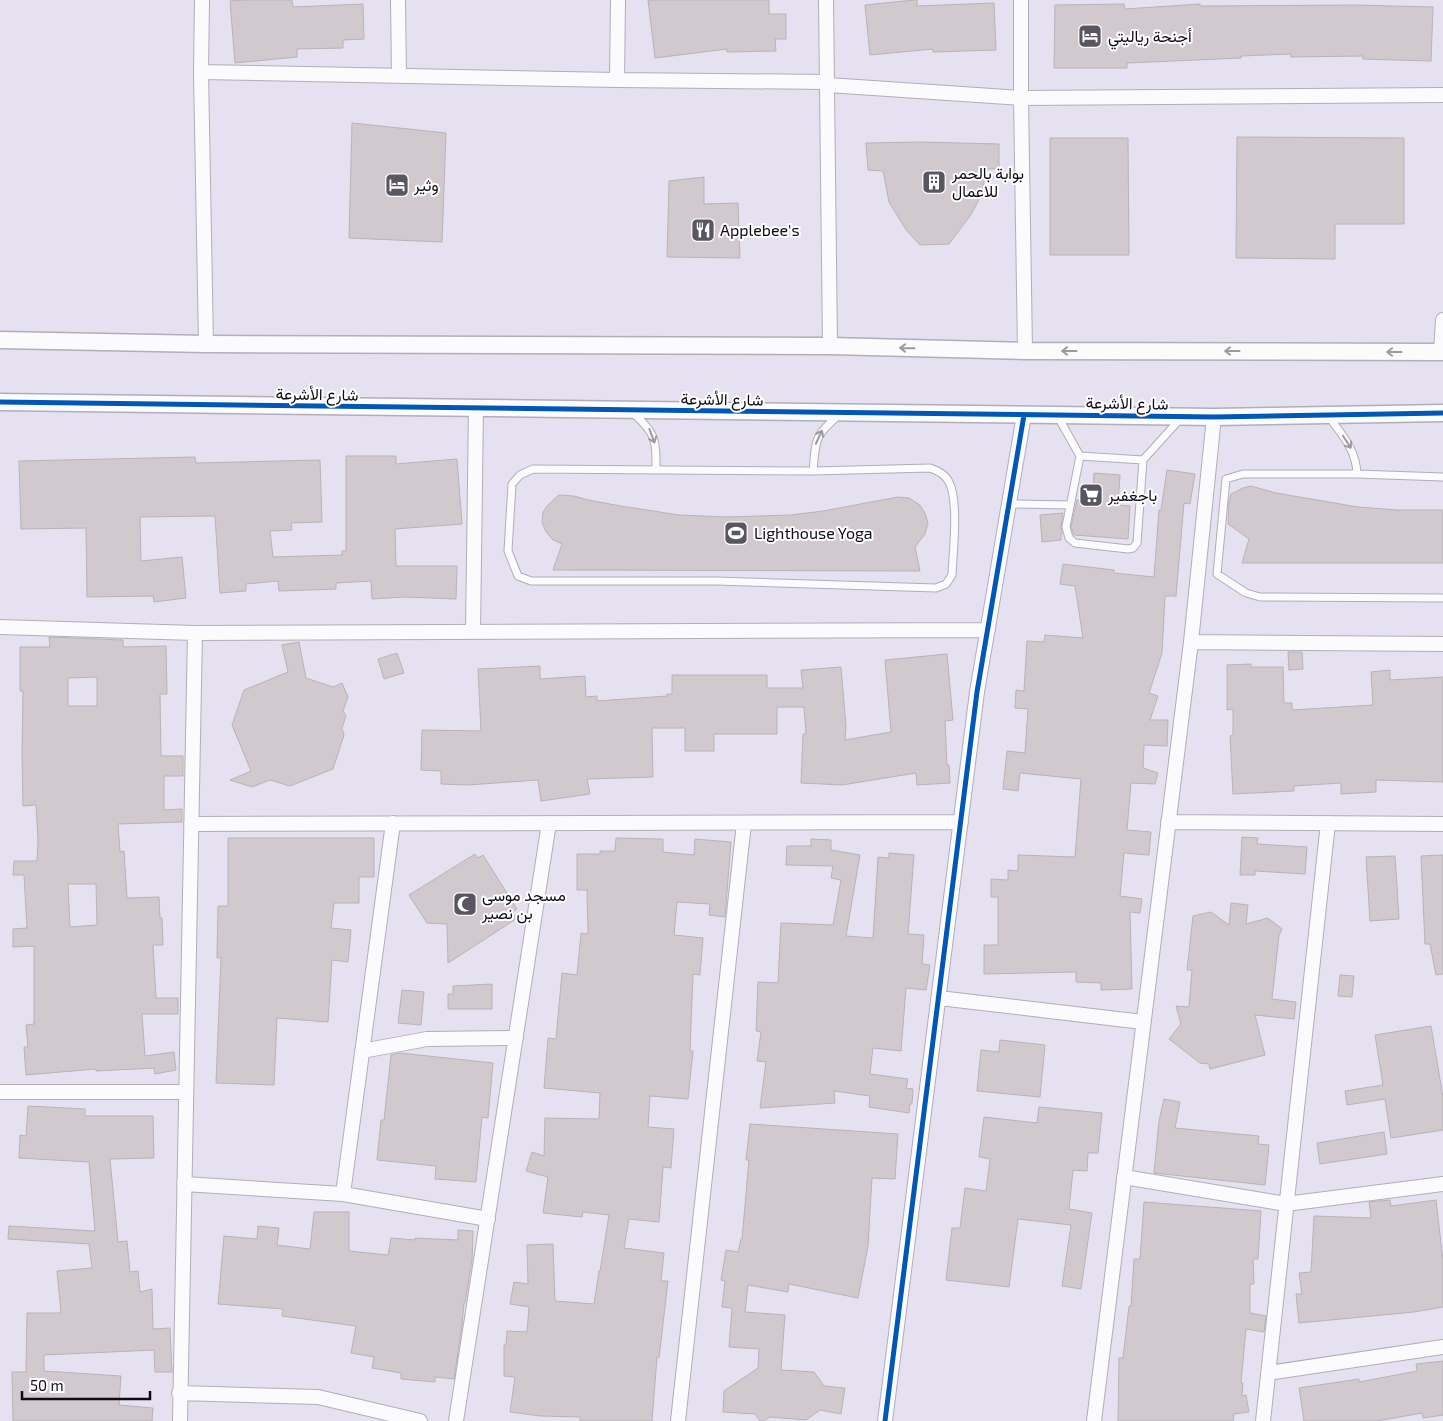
<svg xmlns="http://www.w3.org/2000/svg" width="1443" height="1421" font-family="'Exo 2',Vazirmatn,sans-serif">
  <style>
    .building { fill: #d1c9cd; stroke: #b9b2b7; fill-rule: evenodd }
    .lines { fill: none; stroke-linecap: round; stroke-linejoin: round }
    .service-casing { stroke: #b1adb9; stroke-width: 9 }
    .minor-casing { stroke: #b1adb9; stroke-width: 16 }
    .tertiary-casing { stroke: #b1adb9; stroke-width: 19 }
    .service { stroke: #fbfafd; stroke-width: 7 }
    .minor { stroke: #fbfafd; stroke-width: 14 }
    .tertiary { stroke: #fbfafd; stroke-width: 16 }
    .cycleway-casing { stroke: #fff; stroke-width: 8 }
    .cycleway { stroke: #0057b8; stroke-width: 5 }
    .oneway { stroke: #9c9aa0 }
    .labels { text-anchor: middle; stroke-width: 4; stroke-linejoin: round; paint-order: stroke }
    .poi-label { font-size: 16px; fill: #0e0b14; stroke: #fff; text-anchor: start }
    .street-label { font-size: 16px; fill: #0e0b14; stroke: #fff }
  </style>
  <rect width="100%" height="100%" fill="#e6e1f0"/>
  <path class="building" d="M245,0h47l1,7 70,-3 1,35 -21,1v8l-46,1v8l-62,6 -5,-62z
    M648,0h121v14h17v25h-11l1,12 -49,1v-3l-72,9z
    M914,0h3v6l77,-3 2,47 -63,2v-3l-63,6 -5,-50z
    M1124,4l1,5 75,-5v2l156,-1 77,2 -2,54 -68,-2v-3l-72,1v-3l-50,2v2l-114,5v5h-73l1,-63z
    M352,123l94,10 -4,109 -93,-4z
    M1237,137l167,1v86h-69v35l-99,-1z
    M1050,138h78l1,117h-79z
    M919,142l80,2v25h-13l-4,25 -12,22 -21,28 -29,1 -13,-14 -18,-29 -6,-31 -15,-1 -2,-27z
    M704,177v27l34,-1 2,55 -73,-1 2,-76z
    M346,456h50v8l61,-5 5,65 -67,5 1,37h61l-1,33 -51,-2 -33,2 -1,-18 -35,2v6l-57,2 -1,-10 -32,3v7l-26,2 -5,-77 -75,1 1,44 41,-4 4,41 -32,4 -1,-6 -66,1 -1,-69 -65,1 -2,-68 176,-4 1,6 124,-3 2,62 -31,1 1,7 -22,1 3,26 69,-2v-4h4z
    M1167,470l28,4 -5,30 -6,-1 -8,93h-11l-3,57 -13,40 9,3 -8,24h18l-1,26 -23,-1 -1,23 15,5 -3,11 -24,-1 -4,47 24,2 -2,23 -25,-2 -4,43 22,3 -2,14 -10,-1 2,77 -31,1v-7l-25,-1v-10l-92,2v-29h14v-48h-7v-18l17,1v-10l10,1v-16l57,2 6,-78 -61,-6 -2,18 -15,-2 4,-38 18,2 3,-44 -13,-1 1,-18 8,1 3,-50 17,1 1,-7 38,3 -8,-52 -15,-2 3,-20 51,6v3l40,4 5,-67h2z
    M1094,473l26,2 -2,30 12,1 -2,33 -54,-4 -3,-8 6,-27 15,1z
    M1251,486l25,7 82,14 40,3h45v53h-201l7,-24 -21,-15 1,-22 2,-8 12,-6z
    M559,495l15,1 14,4 33,6 58,9 47,2 65,-2 32,-4 75,-14 11,1 11,7 5,8 3,10 -3,11 -10,13 5,24 -367,-1 9,-26 -9,-4 -7,-8 -4,-10 1,-10 5,-7z
    M1063,513l-2,13 1,8h-1v6l-19,2 -2,-27z
    M49,637l74,3v7l43,-1 1,48h-7l1,62h22v20h-19v34l18,-1v13l-64,2 2,28 4,-1 3,47 32,-1 1,21h2l1,27h-10l3,53h22v16h-36l3,42 29,-4 2,18 -21,4 -1,-6 -58,3v-2l-70,6 -2,-28h4l-2,-22 8,-1v-78l-21,1v-18l14,-1 -3,-53h-11l1,-14h23l1,-21 -2,-35 -13,1 -1,-53 1,-62h-3v-44h30zM97,677v29h-29v-28zM68,884h28l1,41 -27,2z
    M299,642l7,36 27,9 9,-4 6,14 -5,14 3,5 -4,12 2,7 -11,34 -43,17 -20,-6 -18,7 -22,-7 21,-9 -19,-46 12,-35 44,-18 -6,-27z
    M1288,652h14l1,17 -14,1z
    M397,653l7,20 -20,6 -6,-20z
    M947,654l6,66 -8,1 2,44h2l1,18 -33,2 -1,-12 -74,12 -41,-2 2,-49h3l-2,-27h-27v27h-63v17h-29v-23h-33l1,49 -66,2 3,15 -49,7 -3,-21 -70,5 -27,-1v-13l-20,-1 1,-40 59,1 -3,-62 62,-3v13l45,-3 1,21 11,-1v5l70,-5v-2h5v-19h95v13h36l-2,-18 40,-3 5,59 -1,14 46,-8 -6,-72z
    M1251,664v3h32l1,36h8v7l81,-5 -2,-33 19,-2v10l53,-3v105l-67,-2v12l-35,2v-11l-47,3v5l-61,3 -3,-58 3,-1v-26l-6,1v-45z
    M1242,837l16,1 -1,6 50,3 -2,27 -50,-3v4h-15z
    M228,838h146v39h-15v26h-25l-3,25 20,2 -3,32 -16,-2 -4,62 -51,-4 -3,67 -58,-2 5,-125h-4l1,-52h10z
    M616,838l47,1v13l31,3 1,-16 36,3 -6,75 -16,-2 1,-11 -33,-2 -3,33 29,3 -3,37 -7,-1 -3,77h3l-5,48 -38,-3 -2,31 26,2 -3,39 -8,-1 -4,55 -30,-3 -5,29 40,5 -3,28h7l-9,77 -2,-1 -5,64h-72v-4l-40,-1 -30,-4 5,-35 -11,-1v-31h2l1,-14 20,1 2,-25 -19,-3 4,-22 14,2 -1,-39 26,-1 2,57 39,3 5,-33h1l9,-56 -26,-3 -1,5 -39,-4 5,-36 -22,-6 6,-19 12,4 1,-38 54,1 1,-26 -56,-5 4,-50 8,1 6,-66 15,2 4,-42 7,1 -1,-44h-10v-36h23v-3h15z
    M811,839l20,1v10l29,5 -14,81 27,2 5,-81 11,1v-5l25,2 -6,79 16,1 -2,29 8,1 -4,25 -20,-2 -5,63 -28,-3 -3,26 38,5 -2,9 7,1 -1,15h-2l-1,9 -40,-6 1,-11 -36,-5 1,12 -75,5 6,-46 -9,-1 4,-29 -5,-1 2,-49 20,1 3,-60 52,2 8,-45 -10,-2 2,-12 -47,-1 1,-19h24z
    M475,854l3,4 5,-3 34,54 -5,3 4,7 -68,44 -1,-39 -20,-1 -18,-28z
    M1443,855v119l-7,1 -6,-31h-5l-4,-88z
    M1395,856l4,63 -29,2 -4,-64z
    M1231,903l17,2 -2,19 22,-6 14,11 -3,6 -7,64 24,3 -2,17 -39,-4 10,40 -55,14 -1,-5 -9,-1 -31,-24 12,-15 -5,-18 13,1 3,-37h-5l6,-54 18,-4 18,13z
    M1340,975l14,1 -2,21 -14,-1z
    M492,984v25h-44v-15h5v-8z
    M402,990l22,2 -3,33 -23,-2z
    M1431,1026l12,71v33l-52,8 -6,-39 -38,6 -2,-14 38,-6 -8,-50z
    M1000,1040l45,5 -5,52 -63,-6 4,-41 18,2z
    M400,1053l93,10 -5,55 -6,-1 -6,65 -41,-3 1,-13 -59,-6 4,-40h3l7,-65z
    M1164,1099l16,3 -5,26 84,8 -1,8 11,1 -4,40 -111,-12 5,-52z
    M28,1106l57,3v7h68l1,42 -44,1 8,83 9,-1 3,31 8,-1 2,21 12,-3 1,40 17,-1 2,44h-17l-1,-22 -110,5v16l77,5 -2,29 34,3 -1,13h-139l-1,-49h14l1,-59h34l-4,-42 35,-3 -3,-24 -81,-5 1,-13 86,5 -6,-69 -70,-4 1,-23 6,1z
    M1039,1107l63,6 -4,40h-10l-1,18 -14,-1 -4,39 23,4 -11,76 -19,-3 9,-61 -53,-6 -9,68 -63,-7 6,-52h8l5,-40 21,3 4,-32 -11,-2 5,-40 53,6z
    M750,1124l148,10 -3,45 -23,-1 -4,68 -10,52 -69,-14 -1,8 -40,-7 -3,27 40,3 -4,55 33,2 10,14 21,2 -4,26 -21,-4 -14,10 -36,-3 -6,4h-4l-5,-7 -32,-2 1,-21 34,-23 1,-19 -30,-2 3,-39 -10,-1 3,-26 -4,-1 5,-30 12,2 3,-13h1l7,-79h-3z
    M1384,1132l3,22 -67,10 -3,-21z
    M1390,1200l1,6 45,-6 7,61v46l-29,5 -115,11 -3,-29h6l-3,-21 12,-1 3,-56 57,2 -2,-16z
    M1144,1202l117,9 -3,48h-5l1,25h-4v29l16,3 -2,16 -18,-3 -5,54h2l-1,13 4,-1 3,17 -15,2 -1,7h-115l1,-63h4l6,-52h2l3,-47h6z
    M314,1212h35v39l39,4 3,-17 24,2v-2l43,2v-10l15,1 -1,29 -7,43h-1l-2,22 -8,54 -19,-2v5l-34,-3v-6l-29,-5 2,-11 -23,-4 5,-27 -74,-10 1,-7 -65,-5 6,-68 33,3 1,-13 21,2 -2,17 33,4z
    M1443,1361v54l-20,3 -1,-5 -45,8h-73l-5,-33 60,-9v3l58,-11 -1,-7z"/>
  <g class="lines">
    <g class="service-casing">
      <path id="service" d="M632,412c24,21 24,27 24,58
        M1057,415l23,41 63,4 38,-42
        M1329,417c14,19 27,33 28,57
        M1080,456l-14,71 3,11 6,5 53,6 5,-1 4,-5 6,-83
        M930,468c8,3 15,6 19,14 10,19 4,70 3,93l-6,9 -10,4 -220,-7h-185l-13,-5 -10,-25 4,-67 8,-9 13,-6 280,2z
        M813,471c3,-32 1,-35 26,-56
        M1443,477l-86,-3h-114l-17,5 -9,95 29,19 14,4 183,1
        M1009,504l61,1"/>
    </g>
    <g class="minor-casing">
      <path id="minor" d="M202,0l-1,72 5,272
        M398,0l1,76
        M826,0l4,346
        M1021,0v98l4,253
        M201,72l416,8 211,2
        M617,80l1,-80
        M828,85l193,13 422,-3
        M1441,352l2,-32
        M0,627l195,6 793,-3
        M473,632l3,-224
        M1191,642l252,2
        M1168,822l275,2
        M191,824l770,-2
        M939,998l204,24
        M362,1051l65,-12 89,-1
        M0,1092h185
        M1124,1177l162,27 157,-20
        M184,1184l159,10 145,25
        M343,1194l50,-371
        M1268,1373l175,-26
        M179,1393l139,4 102,24
        M180,1421l15,-788
        M456,1421l93,-598
        M678,1421l66,-598
        M885,1421l92,-729 47,-277
        M1094,1421l97,-779 23,-225
        M1263,1421l65,-598"/>
    </g>
    <g class="tertiary-casing">
      <path id="tertiary" d="M0,340l206,4 624,2 195,5 418,1
        M0,402l1214,15 229,-4"/>
    </g>
    <use href="#service" class="service"/>
    <use href="#minor" class="minor"/>
    <use href="#tertiary" class="tertiary"/>
    <g class="cycleway-casing">
      <path id="cycleway" d="M0,402l1214,15 229,-4
        M885,1421l92,-729 47,-277"/>
    </g>
    <use href="#cycleway" class="cycleway"/>
  </g>
  <defs><path id="oneway-shaft" d="M-6 0H5M1.5-3L5.5 0L1.5 3" fill="none" stroke-width="1.6" stroke-linecap="round" stroke-linejoin="round" transform="scale(1.25)"/></defs>
  <g class="oneway">
    <use href="#oneway-shaft" transform="translate(907 348) rotate(-179)"/>
    <use href="#oneway-shaft" transform="translate(1069 351) rotate(-180)"/>
    <use href="#oneway-shaft" transform="translate(1232 351) rotate(-180)"/>
    <use href="#oneway-shaft" transform="translate(1394 352) rotate(-180)"/>
    <use href="#oneway-shaft" transform="translate(652 436) rotate(69)"/>
    <use href="#oneway-shaft" transform="translate(819 437) rotate(-65)"/>
    <use href="#oneway-shaft" transform="translate(1347 442) rotate(57)"/>
  </g>
  <defs>
    <g id="hotel-square" transform="scale(1.25)"><rect x="-9" y="-9" width="18" height="18" rx="4" fill="#5a5661" stroke="#fff"/><path d="M-6-4.5h1.5V1H6V5H4.5V3h-9V5H-6ZM-4 0a1.8 1.8 0 1 1 3.6 0ZM.5 0V-2.5h3Q6-2.5 6 0Z" fill="#fff"/></g>
    <g id="building-square" transform="scale(1.25)"><rect x="-9" y="-9" width="18" height="18" rx="4" fill="#5a5661" stroke="#fff"/><path d="M-4-6H4V6H1V3H-1V6H-4ZM-2.5-4.3h1.7v1.8h-1.7ZM.8-4.3h1.7v1.8H.8ZM-2.5-1h1.7V.8h-1.7ZM.8-1h1.7V.8H.8Z" fill="#fff"/></g>
    <g id="restaurant-square" transform="scale(1.25)"><rect x="-9" y="-9" width="18" height="18" rx="4" fill="#5a5661" stroke="#fff"/><path d="M-5-6h1v4h1v-4h1v4h1v-4h1v5L-1.5 .5V6h-2V.5L-5-1ZM5-6V6H3V1.5H1.5Q1.5-4 5-6Z" fill="#fff"/></g>
    <g id="supermarket-square" transform="scale(1.25)"><rect x="-9" y="-9" width="18" height="18" rx="4" fill="#5a5661" stroke="#fff"/><path d="M-6-5.5h2.5l.6 2H6L4.5 2H-2.5L-4.4-4H-6ZM-1.5 3.2a1.3 1.3 0 1 0 .1 0ZM3 3.2a1.3 1.3 0 1 0 .1 0Z" fill="#fff"/></g>
    <g id="stadium-square" transform="scale(1.25)"><rect x="-9" y="-9" width="18" height="18" rx="4" fill="#5a5661" stroke="#fff"/><path d="M0-5a6.5 5 0 1 0 0 10a6.5 5 0 1 0 0-10ZM-3.5-1.8h7v3.6h-7Z" fill="#fff"/></g>
    <g id="mosque-square" transform="scale(1.25)"><rect x="-9" y="-9" width="18" height="18" rx="4" fill="#5a5661" stroke="#fff"/><path d="M3.5-4.9A6 6 0 1 0 3.5 4.9A5 5 0 1 1 3.5-4.9Z" fill="#fff"/></g>
  </defs>
  <g fill-rule="evenodd">
    <use href="#hotel-square" x="1090" y="36"/>
    <use href="#building-square" x="934" y="182"/>
    <use href="#hotel-square" x="397" y="185"/>
    <use href="#restaurant-square" x="703" y="230"/>
    <use href="#supermarket-square" x="1091" y="495"/>
    <use href="#stadium-square" x="736" y="533"/>
    <use href="#mosque-square" x="465" y="904"/>
  </g>
  <g class="labels">
    <g class="poi-label">
      <text x="1108" y="42">أجنحة رياليتي</text>
      <text x="952" y="179">بوابة بالحمر<tspan x="952" dy="18">للاعمال</tspan></text>
      <text x="414" y="191">وثير</text>
      <text x="720" y="236">Applebee's</text>
      <text x="1108" y="501">باجغفير</text>
      <text x="754" y="539">Lighthouse Yoga</text>
      <text x="482" y="901">مسجد موسى<tspan x="482" dy="18">بن نصير</tspan></text>
    </g>
    <g class="street-label">
      <text transform="translate(317 394) rotate(1)" y="6">شارع الأشرعة</text>
      <text transform="translate(722 399) rotate(1)" y="6">شارع الأشرعة</text>
      <text transform="translate(1127 403) rotate(1)" y="6">شارع الأشرعة</text>
    </g>
  </g>
  <path d="M22 1391v8h128v-8" fill="none" stroke="#0e0b14" stroke-width="2.5"/>
  <text x="30" y="1391" font-size="15" fill="#0e0b14" stroke="#ffffff" stroke-width="4" paint-order="stroke">50 m</text>
</svg>
